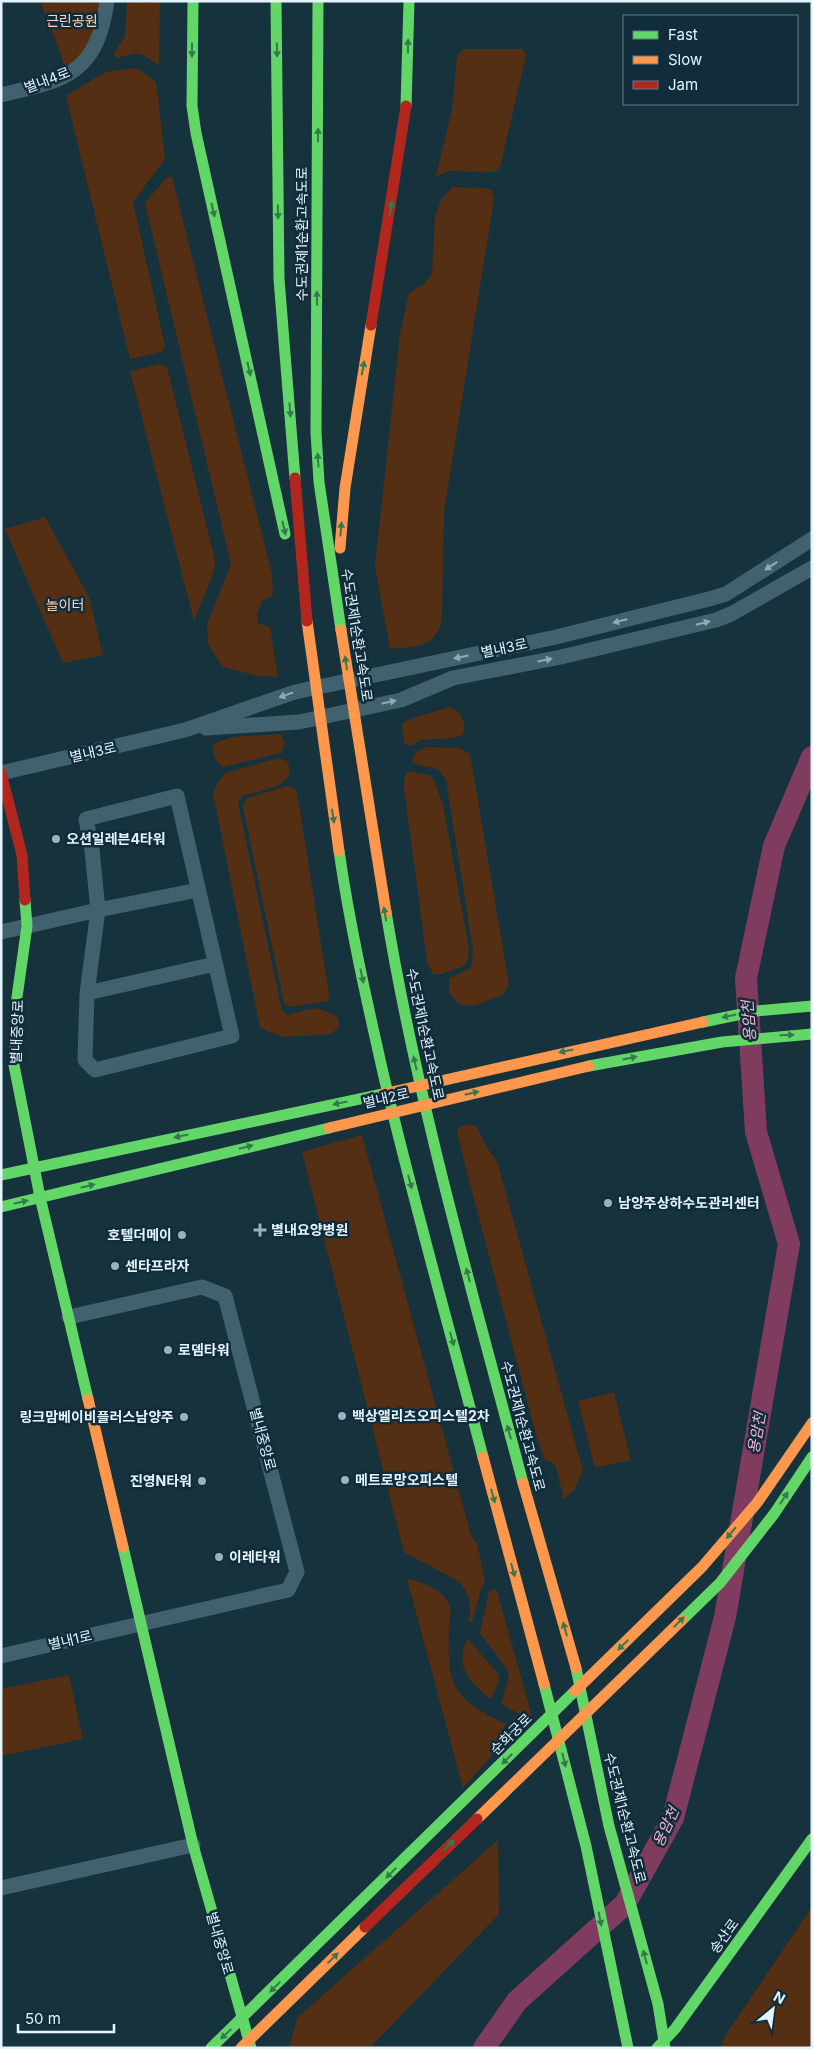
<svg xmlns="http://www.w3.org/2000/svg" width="813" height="2049" font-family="Inter,'Noto Sans KR',sans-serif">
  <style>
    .green { fill: #542f13 }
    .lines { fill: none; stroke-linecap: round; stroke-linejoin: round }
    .river { stroke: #803c5f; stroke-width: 22 }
    .street { stroke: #41616e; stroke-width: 15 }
    .fast { stroke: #63d668; stroke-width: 11 }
    .slow { stroke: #ff974d; stroke-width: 11 }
    .jam { stroke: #b3261e; stroke-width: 11 }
    .oneway { fill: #36784f }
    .oneway2 { fill: #92aab6 }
    .poi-dot { fill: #9cb0ba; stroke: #112c3a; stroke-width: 2 }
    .labels { text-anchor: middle; stroke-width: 5; stroke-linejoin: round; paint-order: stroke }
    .park-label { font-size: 14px; fill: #fed4bb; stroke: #112c3a }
    .street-label { font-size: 14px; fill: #e4f4fd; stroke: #112c3a }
    .poi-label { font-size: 14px; font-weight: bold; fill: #e4f4fd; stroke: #112c3a; text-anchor: start }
    .water-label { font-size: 15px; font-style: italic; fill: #fab5d2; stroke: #112c3a }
  </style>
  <rect width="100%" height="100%" fill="#16323d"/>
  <path class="green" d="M40,1h61l-12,49 -24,19 -5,-18z
    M127,1h33l-1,65c-19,-13 -17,-16 -40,-8l-6,-3 12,-19z
    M463,49h60l3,7 -26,111 -5,5 -45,-1 -14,5 16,-66 5,-54z
    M136,68l20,14 9,77 -32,43 32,144 -4,6 -31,7 -64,-263 39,-24z
    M167,177h5l100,397 1,21 -11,6 -5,13 1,9 12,4 8,50 -20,-1 -35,-9 -15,-23 -1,-19 24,-61 -86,-361z
    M453,187l38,2 3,10 -50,313 -2,105c-5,32 -26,29 -52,32l-15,-83 25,-233 9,-40 15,-9 8,-10 3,-58 7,-18z
    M161,364l6,3 48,193 -1,11 -20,50 -64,-250z
    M45,517l44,80 14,58 -40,8 -58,-134z
    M449,707l11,6 5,13 -2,8 -8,4 -34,2 -10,6 -7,-3 -2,-20 9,-4z
    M280,734c5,8 6,11 1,19l-58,14c-9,-6 -10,-13 -10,-23l19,-7z
    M426,747l34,1 10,6 39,230 -5,10 -29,12 -16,-2 -10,-11v-15l22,-10 2,-18 -27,-170c-13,-21 -18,-8 -34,-18l4,-10z
    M278,758l9,3c13,26 -27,29 -45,35l-4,7 44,208 7,4c24,-7 27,-11 49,3l1,9 -8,7 -47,3 -18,-6 -6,-4 -47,-234 5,-11 8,-9z
    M408,771l24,5 11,28 26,145 -1,9 -4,8 -22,8h-9l-6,-13 -23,-172v-10z
    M288,786l8,3 2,9 31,196 -1,7 -38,6 -6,-4 -41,-196 4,-9z
    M470,1124l7,3 9,19 11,15 86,310 -9,19 -10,9 -9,-35 -10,-4 -7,-18 -81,-308 2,-7z
    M362,1135l109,400 6,8 8,37 -4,9 -9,33h-3c2,-18 3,-26 -11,-41l-54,-29 -102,-400z
    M614,1392l17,68 -36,8 -17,-67z
    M407,1579c15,2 40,12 43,29 1,5 0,11 -1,15 0,17 -2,38 3,55 7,24 33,36 54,46l-4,7 6,7 -45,50z
    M496,1588l36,128 -7,1 -24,-13 8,-29 -4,-9 -25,-33 9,-41z
    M468,1639l31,36 -1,8 -7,16c-20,-15 -38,-35 -23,-60z
    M69,1675l14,64 -82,17v-67z
    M498,1840l1,74 -129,134h-81l8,-30z
    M812,1907v141h-92l7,-15z"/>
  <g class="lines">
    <path class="river" d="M484,2048l33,-47 108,-97 48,-86 52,-201 64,-373 -33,-112 -10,-154 28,-132 38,-89"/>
    <path class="street" d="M1,95c65,-15 96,-21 106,-94
      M206,728l93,-6 102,-22 52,-22 108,-21 155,-37 15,-6 81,-46
      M1,773l184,-43 110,-38 261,-55 153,-38 17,-5 86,-55
      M177,796l55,240 -137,34 -10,-10 2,-67 11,-83 -6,-60 -6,-31z
      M1,932l97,-22 100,-20
      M87,993l128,-29
      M1,1656l287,-66 9,-18 -72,-276 -23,-9 -133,30
      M1,1888l192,-43"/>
    <path class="fast" d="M193,1l-1,105 4,27 89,401
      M276,1l3,278 16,199
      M318,1l-2,431 3,50 22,148
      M406,106l3,-105
      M339,851c11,76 28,151 45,226 30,127 66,253 99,380
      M25,900l2,26 -10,71 -3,68 26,132 48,202
      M386,912c32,193 87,382 137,571
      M703,1022l53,-11 56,-5
      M589,1066l133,-24 90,-8
      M1,1175l382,-81
      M1,1207l328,-79
      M123,1547l70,298 58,203
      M682,1620l38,-37 54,-69 38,-57
      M576,1668l33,158 49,178 7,44
      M544,1684l42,162 42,202
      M211,2048l364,-357
      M657,2048l18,-19 137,-190"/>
    <path class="slow" d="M340,548l5,-60 26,-163
      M307,621l32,230
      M341,630l45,282
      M383,1094l320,-72
      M329,1128l260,-62
      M88,1399l35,148
      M483,1457l61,227
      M523,1483l53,185
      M575,1691l127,-124 55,-64 55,-80
      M477,1819l205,-199
      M241,2048l124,-121"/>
    <path class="jam" d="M371,325l35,-219
      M295,478l12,143
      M1,773l21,82 3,45
      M365,1927l112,-108"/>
  </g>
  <defs><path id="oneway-solid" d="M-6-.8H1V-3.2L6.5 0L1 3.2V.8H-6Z" transform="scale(1.25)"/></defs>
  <g class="oneway">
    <use href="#oneway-solid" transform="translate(408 46) rotate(-89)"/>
    <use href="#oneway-solid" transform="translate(192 50) rotate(90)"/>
    <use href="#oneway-solid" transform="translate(277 50) rotate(89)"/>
    <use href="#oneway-solid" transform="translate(318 135) rotate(-90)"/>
    <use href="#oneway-solid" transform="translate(391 208) rotate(-80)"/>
    <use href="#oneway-solid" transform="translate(213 210) rotate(77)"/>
    <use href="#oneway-solid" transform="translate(278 212) rotate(89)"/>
    <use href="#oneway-solid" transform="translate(317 298) rotate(-90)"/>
    <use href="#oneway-solid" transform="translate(363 368) rotate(-80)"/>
    <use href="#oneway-solid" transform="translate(249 369) rotate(77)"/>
    <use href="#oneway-solid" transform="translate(290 410) rotate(85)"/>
    <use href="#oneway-solid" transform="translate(318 460) rotate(-94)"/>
    <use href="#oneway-solid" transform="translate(284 528) rotate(77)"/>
    <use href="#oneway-solid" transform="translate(341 529) rotate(-85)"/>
    <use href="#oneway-solid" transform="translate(346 663) rotate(-98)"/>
    <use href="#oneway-solid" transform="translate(333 816) rotate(81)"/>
    <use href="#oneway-solid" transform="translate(385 914) rotate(-100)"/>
    <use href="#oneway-solid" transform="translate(362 976) rotate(78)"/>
    <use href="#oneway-solid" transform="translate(729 1016) rotate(168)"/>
    <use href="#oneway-solid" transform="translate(787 1035) rotate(-2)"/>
    <use href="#oneway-solid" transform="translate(566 1051) rotate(168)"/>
    <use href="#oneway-solid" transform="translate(630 1058) rotate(-12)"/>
    <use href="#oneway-solid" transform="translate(415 1063) rotate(-103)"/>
    <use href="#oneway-solid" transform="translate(472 1093) rotate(-13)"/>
    <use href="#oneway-solid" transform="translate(340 1103) rotate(168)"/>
    <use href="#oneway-solid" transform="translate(181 1136) rotate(168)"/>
    <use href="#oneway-solid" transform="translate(246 1147) rotate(-14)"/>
    <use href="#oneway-solid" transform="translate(410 1182) rotate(75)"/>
    <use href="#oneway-solid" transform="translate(88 1186) rotate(-14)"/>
    <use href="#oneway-solid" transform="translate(21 1202) rotate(-13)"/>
    <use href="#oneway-solid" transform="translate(468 1275) rotate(-105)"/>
    <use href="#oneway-solid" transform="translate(452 1339) rotate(75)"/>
    <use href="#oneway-solid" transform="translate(509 1432) rotate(-105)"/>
    <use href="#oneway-solid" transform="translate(493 1496) rotate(75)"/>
    <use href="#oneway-solid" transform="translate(784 1498) rotate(-57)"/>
    <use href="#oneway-solid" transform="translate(731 1533) rotate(130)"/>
    <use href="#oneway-solid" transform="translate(513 1570) rotate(75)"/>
    <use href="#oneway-solid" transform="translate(679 1622) rotate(-44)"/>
    <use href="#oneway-solid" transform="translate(565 1629) rotate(-106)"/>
    <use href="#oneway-solid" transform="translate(623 1645) rotate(135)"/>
    <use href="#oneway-solid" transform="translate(507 1759) rotate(135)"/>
    <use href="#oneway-solid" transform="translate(564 1760) rotate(76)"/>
    <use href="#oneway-solid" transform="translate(449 1845) rotate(-44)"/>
    <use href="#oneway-solid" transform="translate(391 1873) rotate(135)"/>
    <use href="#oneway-solid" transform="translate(600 1919) rotate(79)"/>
    <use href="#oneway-solid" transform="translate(645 1957) rotate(-105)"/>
    <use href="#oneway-solid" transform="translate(333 1958) rotate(-44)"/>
    <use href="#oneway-solid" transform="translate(275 1987) rotate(135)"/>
    <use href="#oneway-solid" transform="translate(226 2034) rotate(137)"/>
  </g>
  <g class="oneway2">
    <use href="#oneway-solid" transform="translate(771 566) rotate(147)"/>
    <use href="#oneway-solid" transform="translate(620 621) rotate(166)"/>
    <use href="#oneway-solid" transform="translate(703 623) rotate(-14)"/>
    <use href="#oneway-solid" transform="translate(461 657) rotate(168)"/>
    <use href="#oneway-solid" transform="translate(545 660) rotate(-11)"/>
    <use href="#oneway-solid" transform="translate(286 695) rotate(161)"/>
    <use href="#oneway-solid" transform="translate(389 702) rotate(-12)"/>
  </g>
  <g class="poi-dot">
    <circle cx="56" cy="839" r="5"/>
    <circle cx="608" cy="1203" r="5"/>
    <path d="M257.5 1222.5h5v5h5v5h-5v5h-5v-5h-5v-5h5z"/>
    <circle cx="182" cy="1235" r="5"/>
    <circle cx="115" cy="1266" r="5"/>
    <circle cx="168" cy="1350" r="5"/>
    <circle cx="342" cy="1416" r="5"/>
    <circle cx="184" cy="1417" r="5"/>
    <circle cx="345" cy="1480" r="5"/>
    <circle cx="202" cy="1481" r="5"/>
    <circle cx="219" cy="1557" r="5"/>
  </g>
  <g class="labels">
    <g class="park-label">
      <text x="72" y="26">근린공원</text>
      <text x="65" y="610">놀이터</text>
    </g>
    <g class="street-label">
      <text transform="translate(47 80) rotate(-21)" y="5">별내4로</text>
      <text transform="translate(302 234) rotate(-90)" y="5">수도권제1순환고속도로</text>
      <text transform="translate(357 635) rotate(81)" y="5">수도권제1순환고속도로</text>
      <text transform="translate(504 648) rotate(-12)" y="5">별내3로</text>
      <text transform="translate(93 752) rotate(-13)" y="5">별내3로</text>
      <text transform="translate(17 1032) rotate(-88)" y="5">별내중앙로</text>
      <text transform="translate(425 1034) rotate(78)" y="5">수도권제1순환고속도로</text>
      <text transform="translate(386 1098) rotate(-13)" y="5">별내2로</text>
      <text transform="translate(523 1426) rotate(75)" y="5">수도권제1순환고속도로</text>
      <text transform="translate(263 1439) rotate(75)" y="5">별내중앙로</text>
      <text transform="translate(70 1640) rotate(-13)" y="5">별내1로</text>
      <text transform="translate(511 1734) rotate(-45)" y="5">순화궁로</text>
      <text transform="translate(625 1818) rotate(76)" y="5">수도권제1순환고속도로</text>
      <text transform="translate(724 1936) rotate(-54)" y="5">송산로</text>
      <text transform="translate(220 1943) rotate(74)" y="5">별내중앙로</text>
    </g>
    <g class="poi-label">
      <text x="66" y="844">오션일레븐4타워</text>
      <text x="618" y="1208">남양주상하수도관리센터</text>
      <text x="271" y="1235">별내요양병원</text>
      <text x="172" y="1240" text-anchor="end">호텔더메이</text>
      <text x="125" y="1271">센타프라자</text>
      <text x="178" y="1355">로뎀타워</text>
      <text x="352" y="1421">백상앨리츠오피스텔2차</text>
      <text x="174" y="1422" text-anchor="end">링크맘베이비플러스남양주</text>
      <text x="355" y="1485">메트로망오피스텔</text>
      <text x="192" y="1486" text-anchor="end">진영N타워</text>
      <text x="229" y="1562">이레타워</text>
    </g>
    <g class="water-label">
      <text transform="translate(749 1021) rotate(-94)" y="5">용암천</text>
      <text transform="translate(757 1433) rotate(-80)" y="5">용암천</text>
      <text transform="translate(666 1827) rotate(-65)" y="5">용암천</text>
    </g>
  </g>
  <rect width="813" height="2049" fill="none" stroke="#e4f4fd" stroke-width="5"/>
  <rect x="623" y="15" width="175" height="90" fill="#112c3a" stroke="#657c88"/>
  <rect x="633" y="31" width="25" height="8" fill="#63d668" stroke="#657c88"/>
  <text x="668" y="40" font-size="15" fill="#e4f4fd">Fast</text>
  <rect x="633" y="56" width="25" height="8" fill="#ff974d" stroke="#657c88"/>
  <text x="668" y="65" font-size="15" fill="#e4f4fd">Slow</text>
  <rect x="633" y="81" width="25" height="8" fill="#b3261e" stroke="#657c88"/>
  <text x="668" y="90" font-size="15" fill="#e4f4fd">Jam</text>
  <g transform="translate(773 2009) rotate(29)" stroke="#112c3a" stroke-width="4" paint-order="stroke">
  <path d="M0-4L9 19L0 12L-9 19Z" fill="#e4f4fd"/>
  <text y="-8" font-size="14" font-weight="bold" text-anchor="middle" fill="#e4f4fd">N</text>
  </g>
  <path d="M18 2024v8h96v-8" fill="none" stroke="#e4f4fd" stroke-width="2.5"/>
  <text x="25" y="2024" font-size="15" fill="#e4f4fd" stroke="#112c3a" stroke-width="4" paint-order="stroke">50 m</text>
</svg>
